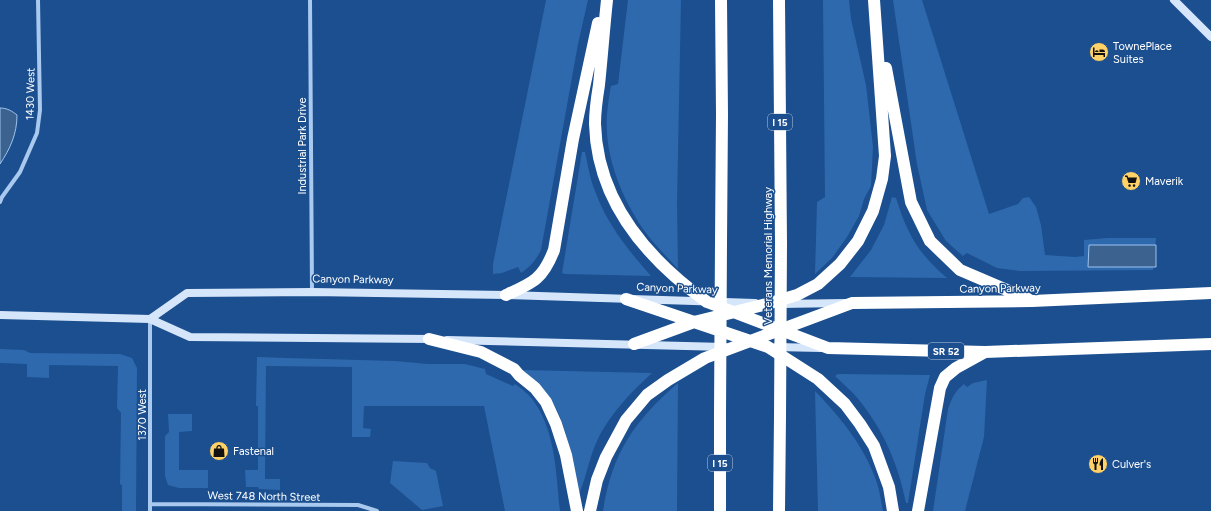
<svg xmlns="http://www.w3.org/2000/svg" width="1211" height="511" font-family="Figtree,sans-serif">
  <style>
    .green { fill: #2e69ad }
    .water { fill: #3c6290; stroke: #9cc4f0 }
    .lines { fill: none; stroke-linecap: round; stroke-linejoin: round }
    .street { stroke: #a9c9ee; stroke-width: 4 }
    .secondary { stroke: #d6e6fa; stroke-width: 8 }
    .highway { stroke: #fff; stroke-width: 12 }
    .highway-bridge { stroke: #fff; stroke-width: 12 }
    .labels { text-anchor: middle; stroke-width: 3; stroke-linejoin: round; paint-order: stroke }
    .shield { fill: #1b4f8f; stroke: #bbcadd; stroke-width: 1 }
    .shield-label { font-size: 10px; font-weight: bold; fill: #fff }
    .poi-label { font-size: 11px; fill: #fff; stroke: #1b4f8f; text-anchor: start }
    .street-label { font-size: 11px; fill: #fff; stroke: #1b4f8f }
  </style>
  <rect width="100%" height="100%" fill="#1b4f8f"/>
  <path class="green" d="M546,0h42l-10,44 -37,206c-5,10 -10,16 -20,23l-3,-6 -16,6 -9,1v-10z
    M628,0h53l-4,203 1,66c-12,-13 -25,-26 -35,-40 -22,-33 -39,-74 -36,-115 1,-9 2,-19 4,-28l7,-2z
    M823,0h26l2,19 15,66 7,62 -2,39 -7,13 -5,17 -12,21 -15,21 -17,16 2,-72 8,-5z
    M893,0h29l67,214 29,-10 5,-6 6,-1 7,10 5,18 4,30 30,2 9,-1v-16l23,-2h49l-3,32 -133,1 -23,-3 -30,-15 -4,3 -17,-15 -19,-31 -10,-46z
    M582,152h3c3,13 5,27 10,39 12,33 33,59 56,85l-86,-2 -3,-1z
    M892,197l4,1c12,37 21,54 51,80l-97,-1 21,-27 13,-25z
    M0,349l24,1 6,3 90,1 12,4 5,10 -1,143h-14v-26l-2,-1 1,-71 -4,-5 1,-42 -69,-1v13l-22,-1v-13l-27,-1z
    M257,357l31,1 107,3 33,3h37l20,5 1,5 27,12 2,-2c7,5 15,11 20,19 21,31 21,72 25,108h-55l-21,-105h-120l-1,22 8,1 -1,8h-18v-70l-86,-1 -1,113h15v11l-21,-1 -1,-2h-12l-1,-17h13v-64h-2z
    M522,370l130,3c-22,20 -44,43 -56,70 -7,16 -10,35 -17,51l-2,-2c-9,-50 -10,-89 -55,-122z
    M838,374l92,1 -5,19 -17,109h-2c-8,-39 -22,-72 -47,-103 -7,-9 -16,-16 -24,-24z
    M987,380l-3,57 -19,74h-32l15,-102c4,-11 7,-18 16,-25l3,3 6,-4z
    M678,383l-1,128h-74c9,-58 31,-90 75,-128z
    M815,391c26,27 50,56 62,92 3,9 4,19 6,28h-65z
    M168,414h24v17l-13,1v38h29v18h-29l-11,-3 -3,-9v-40l4,-4z
    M393,461l34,2 3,5 6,3 7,35 -21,4 -32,-27z"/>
  <path class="water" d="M0,108c7,0 12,3 17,7 0,19 -7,34 -17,49z
    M1089,245h67v22h-68z"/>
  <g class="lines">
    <path class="street" d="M310,0l2,292
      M0,202l2,-5 18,-25 17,-39 3,-23 -2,-110
      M150,504l208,1 19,6
      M150,511v-192"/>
    <path class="secondary" d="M1174,0l37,37
      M779,304l66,-1
      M0,315l150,4 40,18 243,2
      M150,319l37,-26 125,-1 194,3 249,8
      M447,340l278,7
      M776,347l45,1"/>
    <path class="highway" d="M607,0c-3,28 -5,56 -8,85 -2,12 -4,26 -4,39 2,77 52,135 112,178l121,46 157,4 226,-8
      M721,0l1,114 -1,128
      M779,0l2,243
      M886,68l25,134 19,39 30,29 68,29
      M506,295c27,-12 37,-16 48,-45l19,-111 25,-116
      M626,299l142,48 50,32 27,25 15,20 14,22 15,41 4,24
      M429,339l52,13 33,17 5,6 16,13 11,14 10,22 10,31 11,56
      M634,344l60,-22 73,-18 30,-9 21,-11 22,-20 18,-23 15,-30 9,-32 3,-23 -11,-156
      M590,511l7,-31 9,-23 20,-37 21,-25 21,-15 37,-22 147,-55 180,-2 179,-8
      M720,511v-96
      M779,511l1,-94
      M918,511l22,-123 5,-11 11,-9 29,-16"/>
    <path class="highway-bridge" d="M720,415l1,-173
      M780,417l1,-174"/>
  </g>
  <defs>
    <g id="hotel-disc" transform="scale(1)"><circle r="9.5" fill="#ffd166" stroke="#1b4f8f"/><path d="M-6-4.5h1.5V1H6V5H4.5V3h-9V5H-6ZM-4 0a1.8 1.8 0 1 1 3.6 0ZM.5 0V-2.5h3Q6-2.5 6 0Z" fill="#111"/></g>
    <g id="supermarket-disc" transform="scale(1)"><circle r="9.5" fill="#ffd166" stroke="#1b4f8f"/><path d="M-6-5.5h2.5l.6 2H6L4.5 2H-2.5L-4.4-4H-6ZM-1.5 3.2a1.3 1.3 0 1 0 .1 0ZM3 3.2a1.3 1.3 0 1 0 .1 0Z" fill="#111"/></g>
    <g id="shop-disc" transform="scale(1)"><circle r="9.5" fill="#ffd166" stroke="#1b4f8f"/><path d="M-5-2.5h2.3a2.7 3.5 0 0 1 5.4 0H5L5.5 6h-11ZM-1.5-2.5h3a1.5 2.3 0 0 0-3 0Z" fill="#111"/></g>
    <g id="restaurant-disc" transform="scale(1)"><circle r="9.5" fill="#ffd166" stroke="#1b4f8f"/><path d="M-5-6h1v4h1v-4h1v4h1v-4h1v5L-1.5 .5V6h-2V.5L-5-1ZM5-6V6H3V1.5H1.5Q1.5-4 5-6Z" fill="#111"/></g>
  </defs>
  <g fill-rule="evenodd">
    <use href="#hotel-disc" x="1099" y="52"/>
    <use href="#supermarket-disc" x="1131" y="181"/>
    <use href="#shop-disc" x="219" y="451"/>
    <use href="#restaurant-disc" x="1098" y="464"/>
  </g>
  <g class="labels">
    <g class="shield">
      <rect x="768" y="114" width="24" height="16" rx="3"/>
      <rect x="928" y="343" width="36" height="16" rx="3"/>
      <rect x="708" y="455" width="24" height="16" rx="3"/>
    </g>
    <g class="shield-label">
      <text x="780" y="126">I 15</text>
      <text x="946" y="355">SR 52</text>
      <text x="720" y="467">I 15</text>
    </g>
    <g class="poi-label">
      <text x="1113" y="50">TownePlace<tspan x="1113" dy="13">Suites</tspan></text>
      <text x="1145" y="185">Maverik</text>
      <text x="233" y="455">Fastenal</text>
      <text x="1112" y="468">Culver's</text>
    </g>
    <g class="street-label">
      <text transform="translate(30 94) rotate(-89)" y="4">1430 West</text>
      <text transform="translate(302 146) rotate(-90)" y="4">Industrial Park Drive</text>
      <text transform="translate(768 256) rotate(-90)" y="4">Veterans Memorial Highway</text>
      <text transform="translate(353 279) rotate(1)" y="4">Canyon Parkway</text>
      <text transform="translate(677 288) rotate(2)" y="4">Canyon Parkway</text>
      <text transform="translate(1000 288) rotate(-1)" y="4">Canyon Parkway</text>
      <text transform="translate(142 415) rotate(-90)" y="4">1370 West</text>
      <text transform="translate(264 496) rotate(1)" y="4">West 748 North Street</text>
    </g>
  </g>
</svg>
